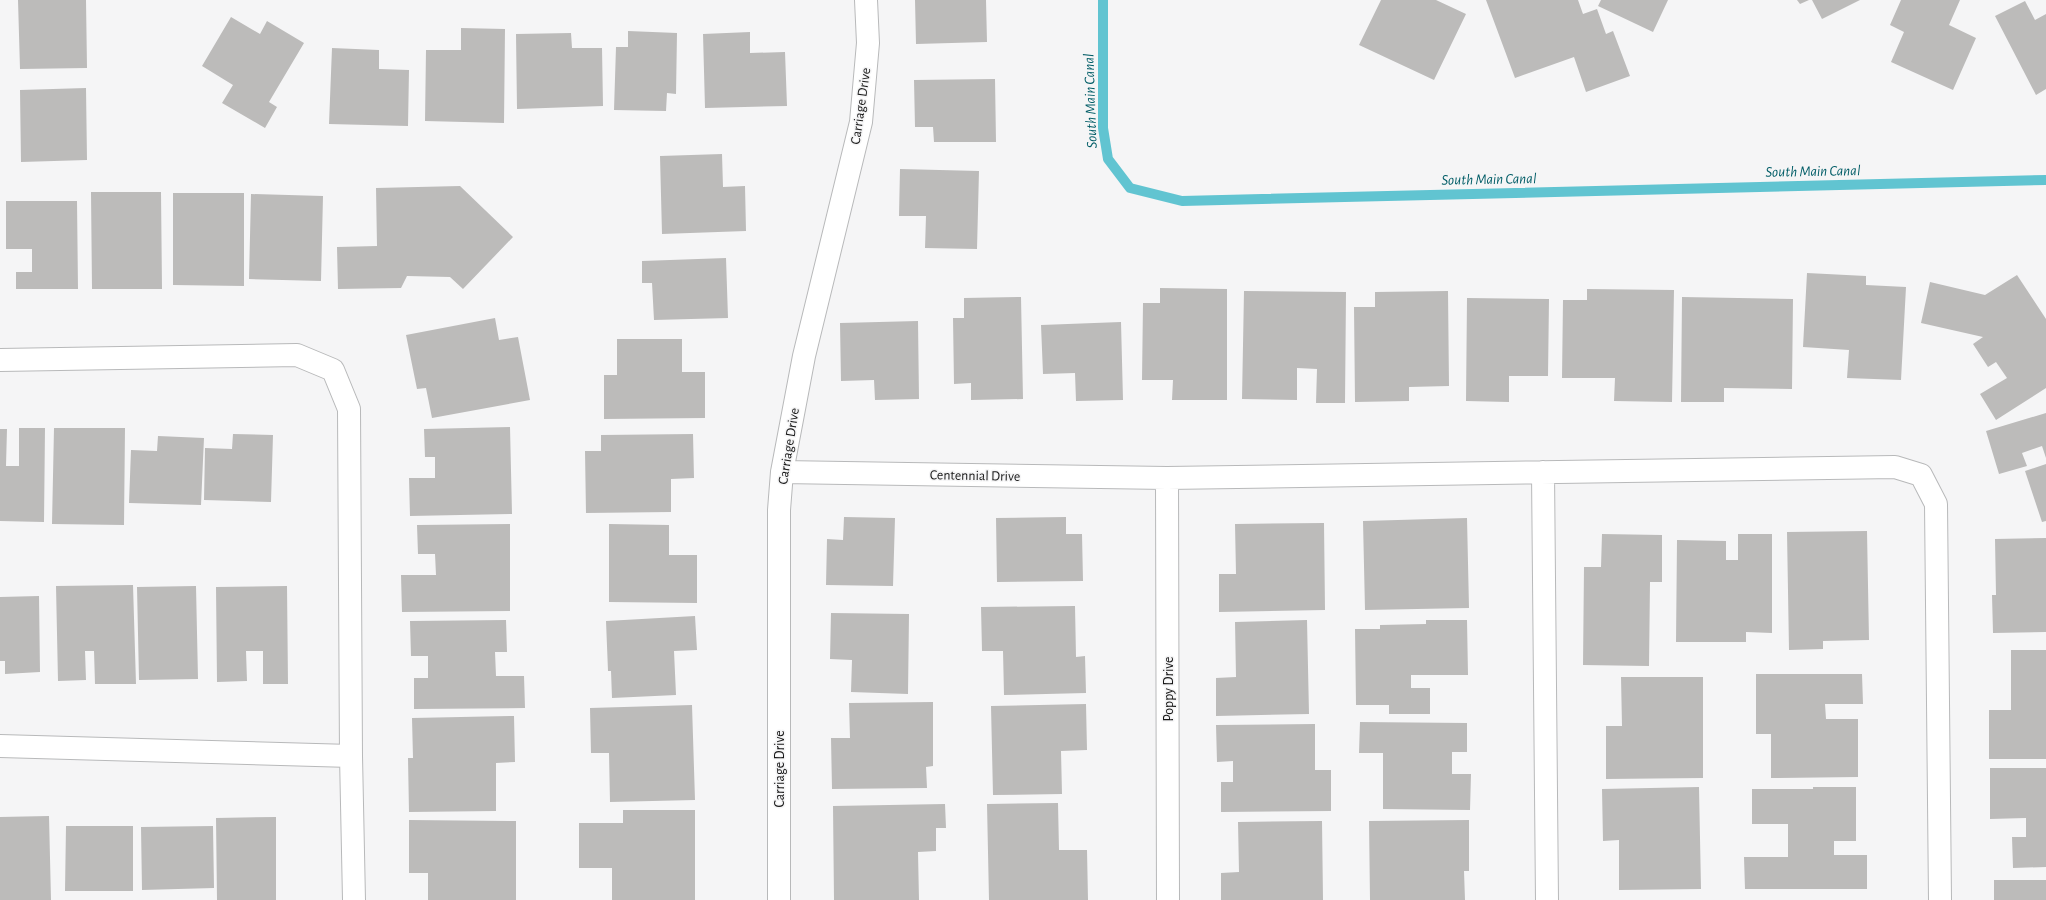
<svg xmlns="http://www.w3.org/2000/svg" width="2046" height="900" font-family="'Alegreya Sans',sans-serif">
  <style>
    .lines { fill: none; stroke-linecap: round; stroke-linejoin: round }
    .stream { stroke: #61c4d1; stroke-width: 10 }
    .building { fill: #bcbbba }
    .minor-casing { stroke: #b8b9ba; stroke-width: 24 }
    .minor { stroke: #fff; stroke-width: 22 }
    .labels { text-anchor: middle; stroke-width: 3; stroke-linejoin: round; paint-order: stroke }
    .street-label { font-size: 14px; fill: #171717; stroke: #f5f5f6 }
    .water-label { font-size: 15px; font-style: italic; fill: #025d67; stroke: #f5f5f6 }
  </style>
  <rect width="100%" height="100%" fill="#f5f5f6"/>
  <g class="lines">
    <path class="stream" d="M1103,0v128l5,31 22,29 52,13 864,-21"/>
  </g>
  <path class="building" d="M18,0h68l1,68 -67,1z
    M915,0h71l1,42 -71,2z
    M1381,0h55l30,14 -32,66 -75,-35z
    M1486,0h92l5,14 14,-5 9,25 7,-3 17,45 -44,16 -12,-35 -59,21z
    M1601,0h67l-15,32 -55,-26z
    M1797,0h12l-9,4z
    M1812,0h48l-38,19z
    M1901,0h59l-11,25 27,13 -23,52 -62,-28 13,-30 -14,-7z
    M2025,1l10,19 11,-6v75l-10,6 -41,-79z
    M231,17l29,17 7,-13 37,22 -35,59 8,5 -12,21 -43,-25 11,-18 -31,-19z
    M461,28l44,1 -1,94 -79,-2 1,-71h35z
    M628,31l49,2 -1,61 -9,-1 -1,18 -52,-1 2,-63h12z
    M750,32v21l35,-1 2,54 -82,2 -2,-74z
    M571,33l1,15h30l1,58 -86,3 -1,-75z
    M332,48l47,2v19l30,1 -1,56 -79,-2z
    M995,79l1,63h-62l-1,-15h-18l-1,-47z
    M86,88l1,72 -66,2 -1,-72z
    M722,154l1,33 22,-1 1,45 -84,3 -2,-78z
    M900,169l79,2 -2,78 -52,-1 1,-32h-27z
    M460,186l53,51 -50,52 -13,-12 -43,-1 -6,12 -63,1 -1,-42 40,-1 -1,-58z
    M91,192h70l1,97h-70z
    M173,193h71v93l-71,-1z
    M251,194l72,2 -2,85 -72,-2z
    M6,201h71l1,88h-62v-17h16v-23h-26z
    M726,258l2,60 -74,2 -2,-37h-10v-22z
    M1807,273l59,3v9l40,2 -5,93 -54,-2 2,-28 -46,-3z
    M2017,275l29,44v69l-50,32 -16,-26 27,-16 -11,-16 -8,5 -15,-23 10,-7 -62,-14 9,-41 55,13z
    M1160,288l67,1v111h-55l1,-20h-31l1,-77h17z
    M1587,289l87,1 -2,112 -58,-1 1,-23h-53l1,-78h24z
    M1244,291l102,1 -1,111h-29l1,-34 -20,-1v32l-55,-1z
    M1448,291l1,95 -40,1v14l-54,1 -1,-95h21v-15z
    M1021,297l2,102 -52,1v-17l-17,1 -1,-66h11v-20z
    M1682,297l111,2 -1,90 -68,-1v14h-43z
    M1467,298l82,1 -1,77h-39v26l-43,-1z
    M495,318l4,22 19,-3 12,63 -98,18 -6,-30 -9,1 -11,-54z
    M918,321l1,78 -44,1 -1,-20 -33,1 -1,-58z
    M1121,322l2,78 -47,1 -1,-28 -32,1 -2,-49z
    M617,339h65v33h23v46l-101,1v-44h13z
    M2046,413v45l-4,-12 -20,7 5,13 -28,8 -13,-43z
    M510,427l2,87 -102,2 -1,-38h26v-21h-10l-1,-28z
    M19,428h26l-1,94 -44,-1v-92h7l-1,37h13z
    M54,428h71l-1,97 -72,-1z
    M233,434l40,1 -2,67 -67,-2 1,-52 27,1z
    M693,434l1,44 -23,1v33l-85,1 -1,-62h16v-16z
    M158,436l46,2 -3,67 -72,-2 2,-53 26,1z
    M2046,464v57l-4,1 -17,-51z
    M844,517l51,1 -2,68 -67,-1 1,-46 16,1z
    M1066,517v17h16l1,47 -86,1 -1,-64z
    M1467,518l2,90 -104,2 -2,-89z
    M1324,523l1,87 -106,2v-38h17l-1,-50z
    M510,524v87l-108,1 -1,-37h35l-1,-21h-17l-1,-29z
    M609,524l60,1v30h28v48l-88,-1z
    M1867,531l2,109 -46,1v8l-34,1 -2,-118z
    M1602,534l60,1v47h-12l-1,84 -66,-1 1,-98h17z
    M1738,534h34v99l-26,-1v10h-70l1,-102 49,1v19h12z
    M2046,538v94l-53,1 -1,-38h4l-1,-56z
    M133,585l3,99h-41l-1,-33h-9l1,29 -28,1 -2,-95z
    M196,586l2,93 -59,1 -2,-93z
    M287,586l1,98h-25v-33h-17l1,30 -30,1 -1,-95z
    M39,596l1,76 -35,2v-13h-5v-64z
    M1075,606l1,51 9,-1 1,37 -82,2 -1,-44h-21l-1,-44z
    M831,613l78,1 -1,80 -57,-2 1,-32 -22,-1z
    M695,616l2,34 -23,1 2,44 -64,3 -1,-27h-3l-2,-50z
    M506,620l1,32h-12l1,24h28l1,32 -111,1v-31h14v-22h-17l-1,-35z
    M1307,620l2,94 -93,2v-38l20,-1 -1,-55z
    M1426,620h41l1,55h-57v13h19v26h-41v-9h-33l-1,-76h25v-4l46,-1z
    M2011,650h35v109h-57v-49h22z
    M1756,674h106l1,30h-38l1,15h32v58l-87,1v-44h-15z
    M1621,677h82v101l-97,1v-53h16z
    M933,702v64l-7,1 1,21 -95,1 -1,-51h19l-1,-35z
    M1086,704l1,46 -26,1 1,43 -69,1 -2,-89z
    M692,705l3,95 -85,2 -1,-49h-18l-1,-45z
    M514,716l1,46 -19,1v48l-87,1 -1,-54h5l-1,-40z
    M1360,722l107,1v29h-15v22h19l-1,36 -87,-1v-56h-24z
    M1315,724v46h16v41l-110,1v-30h12v-21l-16,1 -1,-37z
    M1990,768h56v99l-33,1 -1,-31h14v-19l-36,1z
    M1699,787l2,102 -82,1v-50l-16,1 -1,-52z
    M1813,787h43v54h-22v14h33v34h-122l-1,-32h44v-33h-36v-35h61z
    M1058,803l1,47h28l1,50h-99l-2,-96z
    M945,804l1,24h-10v23l-18,1 1,48h-85l-1,-94z
    M623,810h72v90h-83v-32h-33v-45h44z
    M49,816l2,84h-51v-83z
    M276,817v83h-59l-1,-82z
    M409,820l107,1v79h-88v-27h-19z
    M1469,820v51h-5l1,29h-95l-1,-79z
    M1322,821l1,79h-102v-27l18,-1 -1,-50z
    M66,826h67v65h-68z
    M213,826l1,62 -72,2 -1,-63z
    M1994,880h52v20h-52z"/>
  <g class="lines">
    <g class="minor-casing">
      <path id="minor" d="M0,360l297,-5 36,15 16,39 2,347 3,144
        M782,472l385,6 728,-11 26,8 15,29 4,396
        M1543,472l4,428
        M1167,478l1,422
        M0,746l351,10
        M779,900v-390l3,-38 22,-116 57,-234 7,-79 -2,-43"/>
    </g>
    <use href="#minor" class="minor"/>
  </g>
  <g class="labels">
    <g class="street-label">
      <text transform="translate(860 106) rotate(-82)" y="5">Carriage Drive</text>
      <text transform="translate(788 446) rotate(-81)" y="5">Carriage Drive</text>
      <text transform="translate(975 475) rotate(1)" y="5">Centennial Drive</text>
      <text transform="translate(1168 689) rotate(-90)" y="5">Poppy Drive</text>
      <text transform="translate(779 769) rotate(-90)" y="5">Carriage Drive</text>
    </g>
    <g class="water-label">
      <text transform="translate(1090 101) rotate(-92)" y="5">South Main Canal</text>
      <text transform="translate(1813 171) rotate(-1)" y="5">South Main Canal</text>
      <text transform="translate(1489 179) rotate(-1)" y="5">South Main Canal</text>
    </g>
  </g>
</svg>
